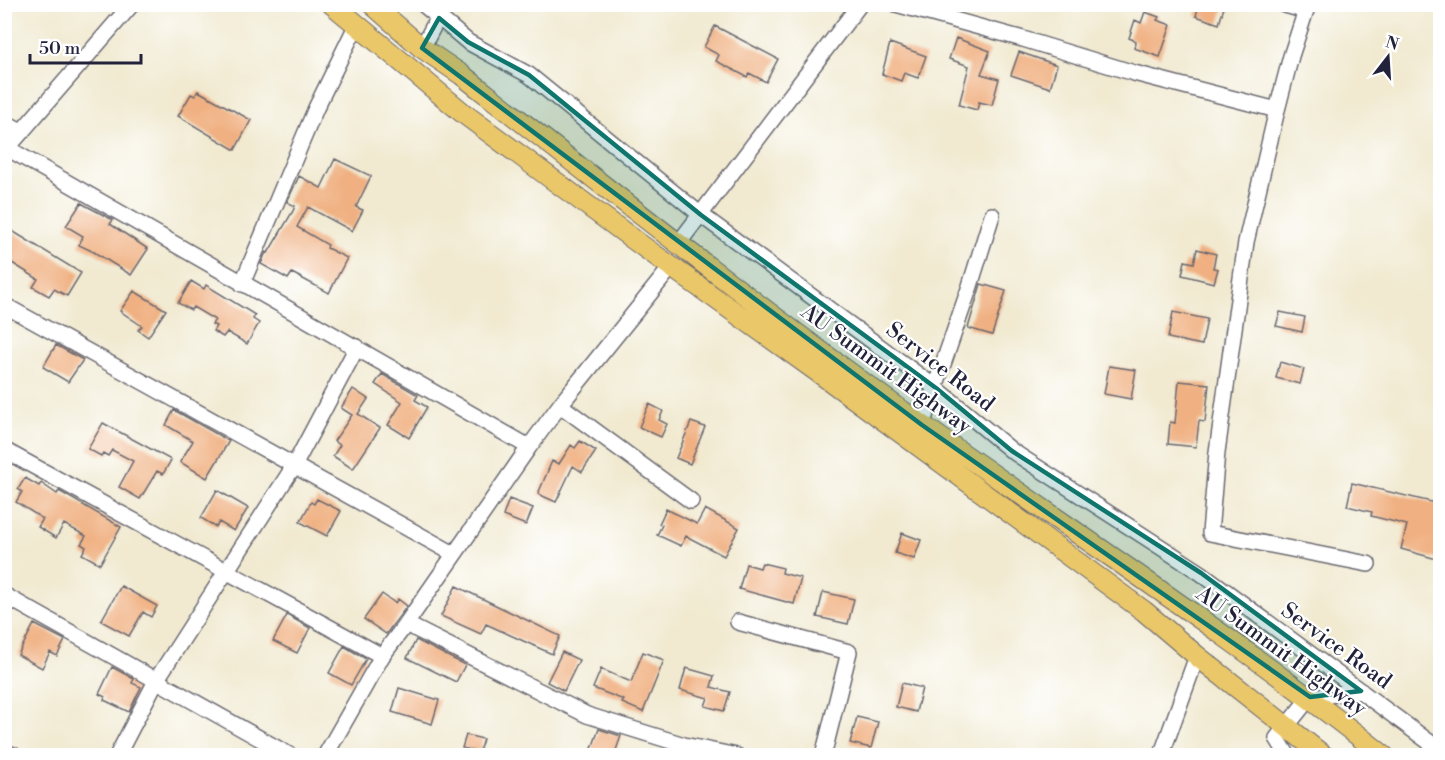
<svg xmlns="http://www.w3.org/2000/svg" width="1445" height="760" font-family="'Libre Bodoni',serif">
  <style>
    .building { fill: #f0b081 }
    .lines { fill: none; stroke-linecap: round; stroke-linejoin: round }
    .minor-casing { stroke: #6a6870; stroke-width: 18 }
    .major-casing { stroke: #6a6870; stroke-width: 22 }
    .minor { stroke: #fff; stroke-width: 15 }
    .major { stroke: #eac769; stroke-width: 20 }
    .marked { fill: #0f766e; fill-opacity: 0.2; stroke: #0f766e; stroke-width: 4.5; stroke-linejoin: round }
    .labels { text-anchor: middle; stroke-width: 4.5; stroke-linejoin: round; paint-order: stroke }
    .street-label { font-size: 22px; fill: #22223b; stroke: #fff }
  </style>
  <rect width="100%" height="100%" fill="#fff"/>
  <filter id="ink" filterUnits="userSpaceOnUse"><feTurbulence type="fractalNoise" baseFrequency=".0167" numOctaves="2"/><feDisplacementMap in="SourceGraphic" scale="12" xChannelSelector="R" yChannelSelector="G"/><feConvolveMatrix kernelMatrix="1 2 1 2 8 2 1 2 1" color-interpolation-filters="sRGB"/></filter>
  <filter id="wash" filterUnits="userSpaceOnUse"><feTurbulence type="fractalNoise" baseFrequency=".008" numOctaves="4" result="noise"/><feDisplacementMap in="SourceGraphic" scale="24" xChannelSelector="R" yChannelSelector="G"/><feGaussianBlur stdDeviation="1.35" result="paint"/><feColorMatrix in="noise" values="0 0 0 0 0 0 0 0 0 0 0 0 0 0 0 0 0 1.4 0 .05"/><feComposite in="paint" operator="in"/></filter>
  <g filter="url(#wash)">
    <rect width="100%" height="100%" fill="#f1ead1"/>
    <g id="blocks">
      <path class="building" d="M1199,4h26l-6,20 -23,-8z
        M1145,12l14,5 -2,3 14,5 -11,32 -26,-9 2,-7 -7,-3 6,-18 6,3z
        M715,26l63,33 -12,23 -17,-9 -2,4 -31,-16 3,-6 -15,-8z
        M956,38l34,13 -9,23 18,5 -7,26 -13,-3 -2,8 -18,-5 10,-39 -20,-7z
        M890,43l36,13 -8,22 -14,-5 -3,8 -19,-7z
        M1019,52l38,13 -7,23 -39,-13z
        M198,91l53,29 -16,30 -57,-34 13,-22 4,2z
        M335,159l36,17 -15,31 7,3 -11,21 -44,-24 -11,20 31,18 -1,3 20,10 -18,35 -37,-20 -4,6 -27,-15 5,-12 2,1 25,-42 2,-5 -8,-4 12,-26 22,12z
        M81,203l32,17 -3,4 38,25 -17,26 -37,-23 -15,-7 4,-9 -17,-10z
        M4,226l77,47 -14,23 -13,-7 -5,7 -16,-9 5,-8 -34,-21z
        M1197,249l19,5 -3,14 5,1 -4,14 -32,-8 3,-14 9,2z
        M191,281l13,8 2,-4 49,30 -2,4 6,4 -12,21 -20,-12 -4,5 -10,-6 3,-5 -4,-2 3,-4 -22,-13 -2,3 -13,-7z
        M981,284l25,7 -14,44 -24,-7z
        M134,291l32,19 -18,27 -10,-7 4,-4 -22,-15z
        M1173,312l34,7 -5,26 -34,-7z
        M1280,312l25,5 -3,15 -26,-6z
        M56,345l27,15 -15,22 -25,-15z
        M1280,362l24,7 -4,15 -24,-6z
        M1109,366l27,4 -5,29 -27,-5z
        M382,374l36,21 -3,5 12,7 -18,31 -21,-13 14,-23 -27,-18z
        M1179,381l30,3 -4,38 -6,-1 -3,26 -28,-3 2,-22 5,1z
        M353,389l15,10 -10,15 22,14 -27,41 -20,-13 7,-11 -6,-4 18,-26 -11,-7z
        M649,404l14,7 -4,9 8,4 -6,13 -22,-10z
        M174,410l55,31 -22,37 -27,-16 13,-21 -27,-16z
        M691,422l14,5 -15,37 -14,-6z
        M103,423l68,37 -8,14 -6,-3 -17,28 -21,-12 14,-26 -21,-11 -4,6 -5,-3 -2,3 -13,-7z
        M580,441l16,10 -14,21 -9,-6 -17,36 -18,-8 14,-33 7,3 12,-19 4,3z
        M25,478l14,8 2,-3 16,11 2,-3 62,36 -21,37 -18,-10 4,-7 -5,-3 5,-8 -22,-12 -8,14 -18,-11 5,-8 -27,-17 6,-10 -4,-3z
        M1352,483l88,21v16l-3,14 3,1v25l-39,-11 6,-24 -36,-9 1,-4 -25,-6z
        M217,490l31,18 -14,23 -15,-9 -3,5 -15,-9z
        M317,499l24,12 -14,25 -27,-14 11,-20 3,2z
        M509,499l24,9 -7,17 -23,-9z
        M666,509l31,15 8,-15 34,19 -15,28 -38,-20 -5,10 -24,-11 5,-10 -3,-1z
        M902,533l19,7 -7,19 -19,-6z
        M762,563l21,5 -1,5 19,5 -7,26 -55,-15 7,-25 14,4z
        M121,586l36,20 -6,11 -8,-5 -14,24 -28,-15z
        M456,586l104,50 -8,18 -66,-30 -5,10 -40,-18z
        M823,592l31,7 -6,25 -31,-7z
        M382,594l13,9 3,-4 9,7 -21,28 -22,-15z
        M287,615l23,13 -13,25 -24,-12z
        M34,624l31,16 -8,16 -7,-4 -8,16 -24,-13z
        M416,640l49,25 -9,17 -49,-24z
        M344,646l22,13 -15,26 -22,-12z
        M562,652l17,8 -15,31 -17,-9z
        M643,652l21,8 -21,52 -21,-9 2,-3 -31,-12 8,-19 30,13z
        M112,667l22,12 -2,4 9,4 -12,25 -25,-12 1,-3 -6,-3z
        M686,668l28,8 -3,11 19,5 -6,19 -19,-5 3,-8 -28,-8z
        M902,683l20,5 -6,24 -20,-5z
        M399,688l40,12 -7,24 -40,-12z
        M857,717l21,5 -7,26 -21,-5z
        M599,729l22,7 -7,20h-20l1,-4 -4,-1z
        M466,735l17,4 -4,13 -17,-4z"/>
    </g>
  </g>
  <g filter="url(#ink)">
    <use href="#blocks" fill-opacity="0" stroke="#6a6870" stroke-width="1.5"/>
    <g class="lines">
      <g class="minor-casing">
        <path id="minor" d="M423,4l45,38 61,33 172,140 235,173 76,63 189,122 239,177
          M896,4l127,35 111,34 143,37
          M1282,4l24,7
          M1308,4l-17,52 -14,54 -31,132 -29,210 -7,81 158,31
          M422,48l23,-44
          M4,122l17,9
          M7,148l522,299
          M4,152l128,-148
          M678,244l182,-240
          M242,284l74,-176 40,-82
          M4,305l450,249
          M560,405l131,96
          M922,425l48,-139 22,-71
          M4,450l378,206
          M4,595l287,161
          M738,622l111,30 -26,104
          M406,624l181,91 97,30 53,11
          M4,751l11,5
          M117,756l40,-77 137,-213 63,-119
          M325,756l57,-100 24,-32 123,-177 31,-42 112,-139
          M1161,756l36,-100
          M1288,756l-11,-18 33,-41 51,-6"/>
      </g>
      <g class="major-casing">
        <path id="major" d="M332,4l131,109 178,132 181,130 322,236 53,45 127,100
          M372,4l50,44 40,27c153,120 305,240 463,352 154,109 312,212 459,329"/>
      </g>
      <use href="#minor" class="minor"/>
      <use href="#major" class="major"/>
    </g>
  </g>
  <path class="marked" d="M439,18l29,24 61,33 172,140 235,173 76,63 189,122 160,118 -51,6 -388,-272 -500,-377z"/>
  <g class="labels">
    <g class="street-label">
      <text transform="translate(941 366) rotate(38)" y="8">Service Road</text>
      <text transform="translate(887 368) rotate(36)" y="8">AU Summit Highway</text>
      <text transform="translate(1337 645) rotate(36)" y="8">Service Road</text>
      <text transform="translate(1282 650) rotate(36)" y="8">AU Summit Highway</text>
    </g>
  </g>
  <rect width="1445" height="760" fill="none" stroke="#fff" stroke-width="24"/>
  <g transform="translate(1388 57) rotate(17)" stroke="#ffffff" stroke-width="4.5" paint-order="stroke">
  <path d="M0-4.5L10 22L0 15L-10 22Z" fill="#22223b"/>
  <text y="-9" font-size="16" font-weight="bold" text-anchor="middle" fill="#22223b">N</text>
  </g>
  <path d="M30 54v9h111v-9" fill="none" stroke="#22223b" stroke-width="3"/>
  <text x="39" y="54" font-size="18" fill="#22223b" stroke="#ffffff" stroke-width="4.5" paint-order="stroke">50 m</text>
</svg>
